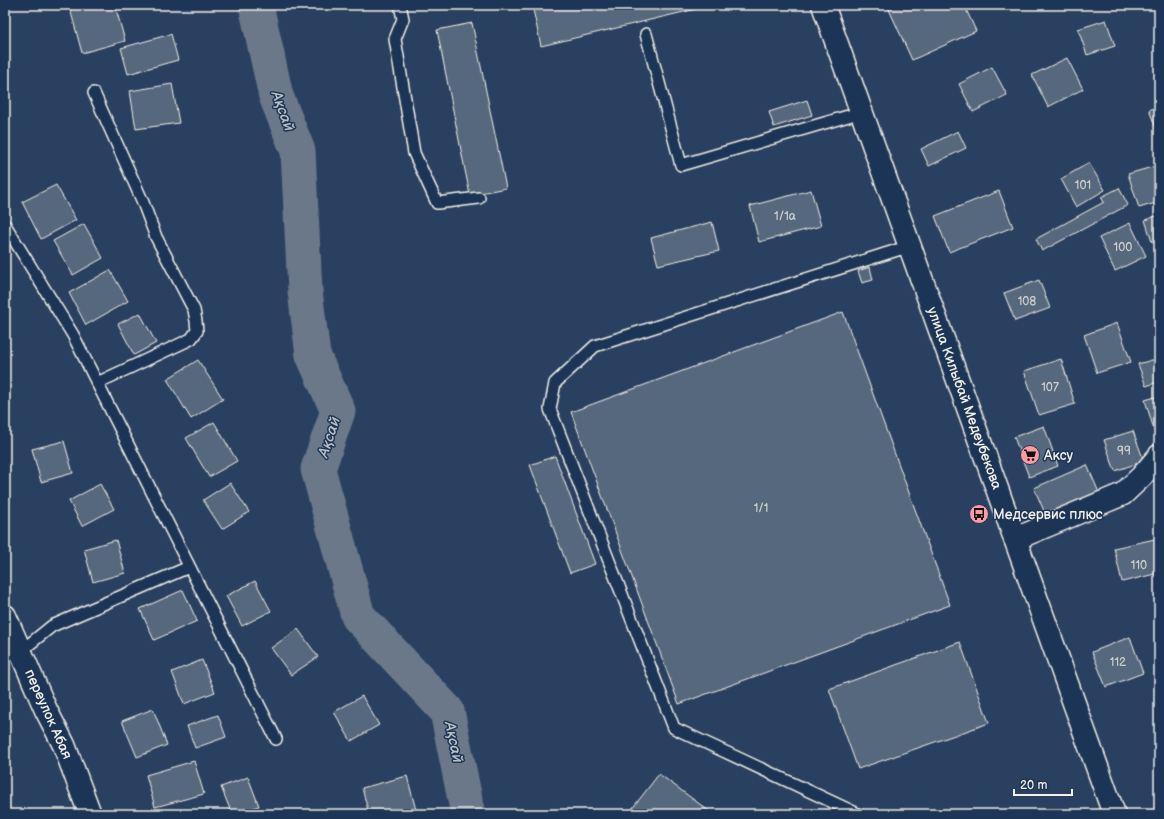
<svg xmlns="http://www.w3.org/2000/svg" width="1164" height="819" font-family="'Balsamiq Sans',sans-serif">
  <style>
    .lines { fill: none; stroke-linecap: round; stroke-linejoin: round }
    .river { stroke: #6a788a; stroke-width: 35 }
    .building { fill: #56677d; stroke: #f4f1e8 }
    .lane-casing { stroke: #f4f1e8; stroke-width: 14 }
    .street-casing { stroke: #f4f1e8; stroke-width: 25 }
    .secondary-casing { stroke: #f4f1e8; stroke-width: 25 }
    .lane { stroke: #1d3557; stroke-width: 11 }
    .street { stroke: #1d3557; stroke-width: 22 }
    .secondary { stroke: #1d3557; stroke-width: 22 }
    .labels { text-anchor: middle; stroke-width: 3; stroke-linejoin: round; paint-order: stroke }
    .number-label { font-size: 12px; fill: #cccecd }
    .street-label { font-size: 14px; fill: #f4f1e8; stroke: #1d3557 }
    .poi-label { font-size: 14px; fill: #f4f1e8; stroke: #1d3557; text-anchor: start }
    .water-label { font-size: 15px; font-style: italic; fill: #bdc1c2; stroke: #1d3557 }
  </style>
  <rect width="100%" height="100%" fill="#2a4060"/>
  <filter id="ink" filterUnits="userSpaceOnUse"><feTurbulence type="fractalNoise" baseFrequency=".025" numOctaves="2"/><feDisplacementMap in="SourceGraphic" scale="8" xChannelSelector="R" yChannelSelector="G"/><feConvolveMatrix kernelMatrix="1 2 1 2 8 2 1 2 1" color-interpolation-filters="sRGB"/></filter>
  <g filter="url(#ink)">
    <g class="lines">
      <path class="river" d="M256,5l20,91 22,55 7,140 8,64 25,56 -20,58 40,147 89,95 21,103"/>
    </g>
    <path class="building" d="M69,5h46l10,36 -43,12z
      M532,5h181l-172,41z
      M887,5h77l12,26 -64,29z
      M1106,20l9,26 -28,9 -9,-26z
      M472,23l34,165 -36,7 -33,-165z
      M171,34l7,26 -50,14 -7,-26z
      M1067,58l16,31 -35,18 -16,-32z
      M992,67l15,28 -34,17 -14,-28z
      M172,84l7,39 -43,6 -6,-38z
      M807,100l5,15 -38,12 -5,-15z
      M1159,106v30l-10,-26z
      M958,131l8,17 -37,18 -8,-17z
      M1089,163l16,27 -29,17 -15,-28z
      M1159,165v37l-20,6 -11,-34z
      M56,185l20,35 -35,19 -19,-37z
      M1119,188l9,17 -86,46 -6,-12 68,-37 -3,-5z
      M811,190l10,36 -62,16 -9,-36z
      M999,191l14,36 -64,25 -14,-36z
      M1159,215v24l-7,3 -7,-22z
      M712,222l7,29 -61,14 -7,-27z
      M1130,223l16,33 -31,15 -16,-33z
      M84,224l19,34 -30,17 -20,-34z
      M870,267l3,13 -11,3 -4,-12z
      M110,270l18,31 -42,24 -17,-32z
      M1039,280l11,28 -35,13 -11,-28z
      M843,312l107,293 -271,99 -108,-292z
      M140,313l16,30 -22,12 -16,-31z
      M1117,323l14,39 -34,11 -13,-38z
      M1159,358v24l-13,4 -8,-22z
      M1061,359l14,45 -36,11 -15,-44z
      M198,360l25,39 -32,20 -24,-40z
      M1159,396v36l-4,1 -10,-33z
      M214,422l23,39 -28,16 -23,-39z
      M1044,426l14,40 -29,11 -15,-40z
      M1133,431l11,30 -29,10 -11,-31z
      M64,441l9,32 -32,9 -9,-33z
      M555,456l40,108 -25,9 -40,-108z
      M1087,465l14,32 -53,23 -14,-32z
      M230,483l19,29 -27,17 -19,-29z
      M100,484l14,25 -32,17 -13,-25z
      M1155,539l4,19v15l-37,9 -8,-34z
      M116,540l9,33 -32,9 -9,-33z
      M255,581l16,30 -29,15 -16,-30z
      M183,590l14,31 -43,19 -14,-31z
      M298,629l20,28 -27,18 -20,-27z
      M1130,637l13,36 -37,14 -14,-35z
      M960,642l29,81 -131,46 -29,-80z
      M202,660l13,32 -31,12 -12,-32z
      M362,696l17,29 -28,16 -17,-29z
      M153,709l14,36 -30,12 -15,-36z
      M218,715l8,22 -31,11 -8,-22z
      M194,761l10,33 -49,13 -9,-32z
      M659,774l54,40h-85z
      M407,776l10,38h-48l-7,-26z
      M248,777l11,29 -22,8h-5l-11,-27z"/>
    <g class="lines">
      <g class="lane-casing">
        <path id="lane" d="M400,5l3,14 -8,20 19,114 23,50 42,-5
          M646,34l35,131 181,-53
          M94,93l48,107 14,37 38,73 2,11 1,10 -6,8 -94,44
          M5,225l68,110 203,404
          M21,651l31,-25 137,-59
          M858,814l-184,-86 -124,-319 5,-26 40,-37 315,-100"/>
      </g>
      <g class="street-casing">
        <path id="street" d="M1015,539l108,-45 19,-18 17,-20
          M5,616l41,94 18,35 26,69"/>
      </g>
      <g class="secondary-casing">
        <path id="secondary" d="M823,5l291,809"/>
      </g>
      <use href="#lane" class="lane"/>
      <use href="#street" class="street"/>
      <use href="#secondary" class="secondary"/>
    </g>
  </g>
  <defs>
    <g id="supermarket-disc" transform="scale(1)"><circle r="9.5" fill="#ff9aa2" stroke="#1d3557"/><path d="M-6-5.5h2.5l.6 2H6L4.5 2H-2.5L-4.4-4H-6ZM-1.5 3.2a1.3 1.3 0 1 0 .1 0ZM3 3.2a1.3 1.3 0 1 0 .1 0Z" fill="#111"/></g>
    <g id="bus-disc" transform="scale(1)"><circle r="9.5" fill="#ff9aa2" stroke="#1d3557"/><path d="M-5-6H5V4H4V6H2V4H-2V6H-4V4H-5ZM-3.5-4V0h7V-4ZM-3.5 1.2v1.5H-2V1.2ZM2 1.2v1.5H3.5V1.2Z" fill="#111"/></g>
  </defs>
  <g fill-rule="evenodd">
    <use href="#supermarket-disc" x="1030" y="455"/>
    <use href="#bus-disc" x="979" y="514"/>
  </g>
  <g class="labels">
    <g class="number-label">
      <text x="1083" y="189">101</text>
      <text x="785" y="220">1/1а</text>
      <text x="1123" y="251">100</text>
      <text x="1027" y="305">108</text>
      <text x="1050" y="391">107</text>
      <text x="1124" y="455">99</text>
      <text x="761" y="512">1/1</text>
      <text x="1139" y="569">110</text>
      <text x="1118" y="666">112</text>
    </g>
    <g class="street-label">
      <text transform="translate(965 398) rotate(70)" y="5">улица Килыбай Медеубекова</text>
      <text transform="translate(49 714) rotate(66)" y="5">переулок Абая</text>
    </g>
    <g class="poi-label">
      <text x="1044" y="460">Аксу</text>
      <text x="993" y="519">Медсервис плюс</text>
    </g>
    <g class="water-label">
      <text transform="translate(283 111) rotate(70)" y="5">Ақсай</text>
      <text transform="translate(329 437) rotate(-72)" y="5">Ақсай</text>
      <text transform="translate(454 742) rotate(78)" y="5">Ақсай</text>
    </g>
  </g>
  <rect width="1164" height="819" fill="none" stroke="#1d3557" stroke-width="20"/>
  <rect x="10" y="10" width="1144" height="799" fill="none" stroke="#f4f1e8" stroke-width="1.5" filter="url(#ink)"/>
  <path d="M1014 789v6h58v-6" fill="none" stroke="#f4f1e8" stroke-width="2"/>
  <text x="1020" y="789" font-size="12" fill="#f4f1e8" stroke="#1d3557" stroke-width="3" paint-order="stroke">20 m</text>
</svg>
